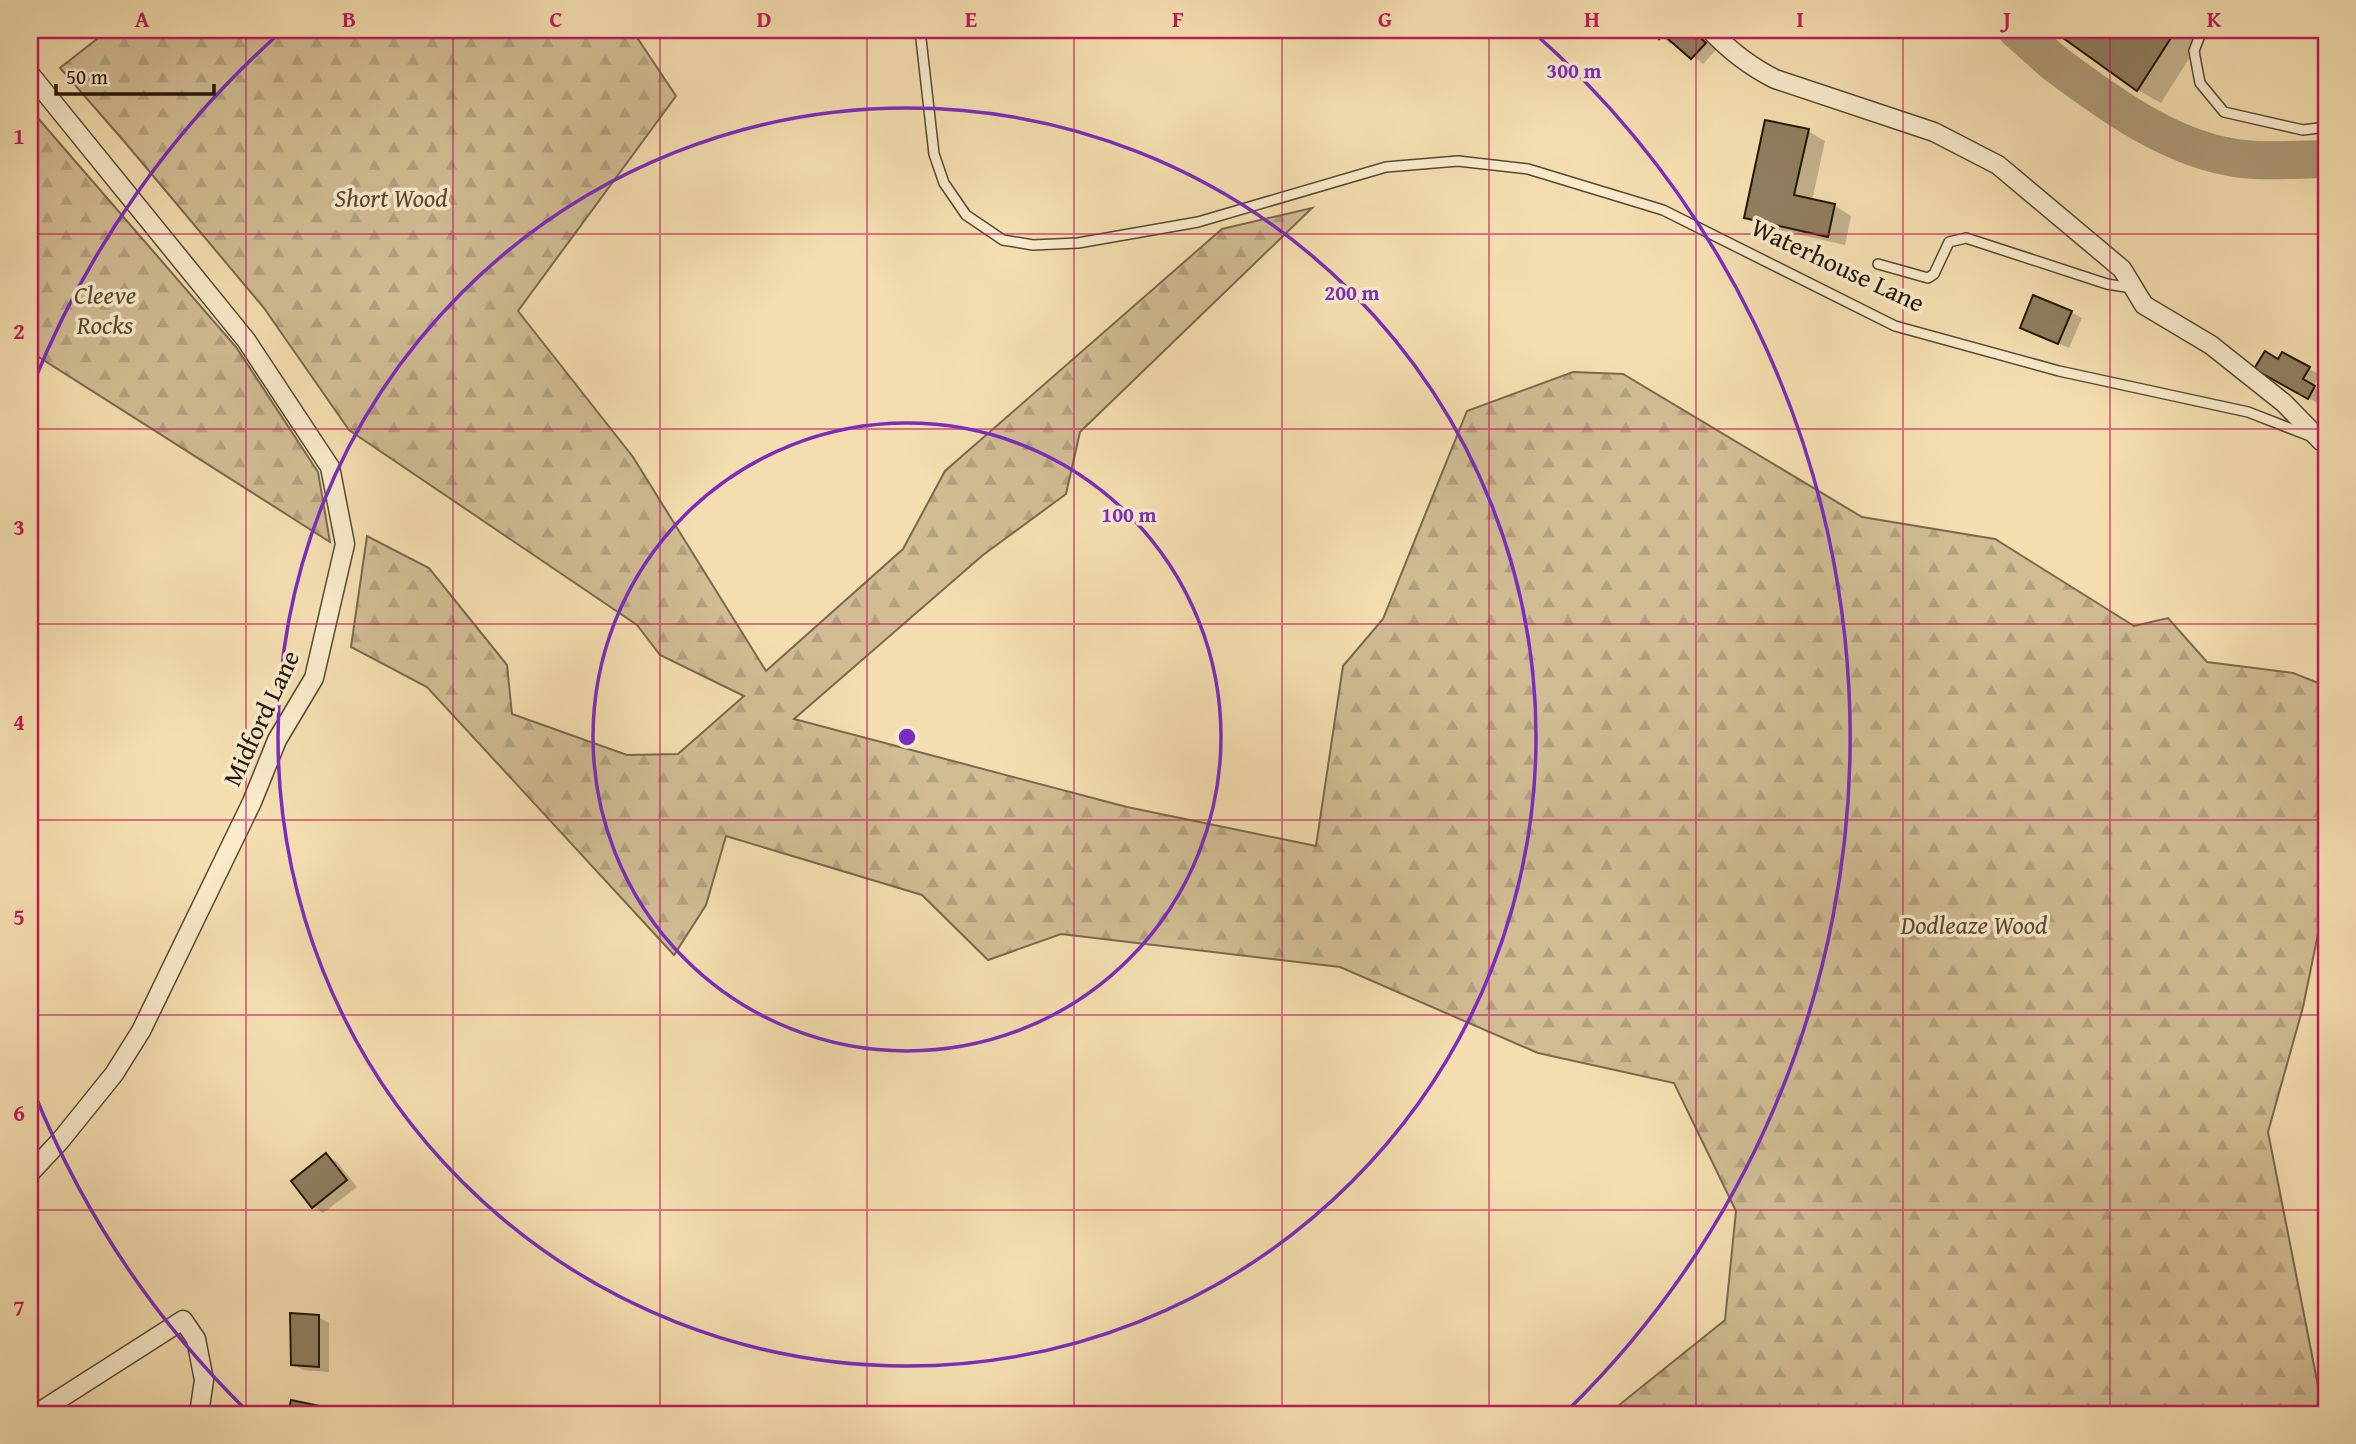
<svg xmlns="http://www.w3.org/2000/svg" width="2356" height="1444" font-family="'Gentium Book Plus',serif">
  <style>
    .forest { fill: url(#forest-firs); stroke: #7a694e; stroke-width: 2 }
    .shadow { fill: #0003 }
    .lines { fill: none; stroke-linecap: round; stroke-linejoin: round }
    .river { stroke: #ad9a77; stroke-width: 38 }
    .building { fill: #907e60; stroke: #24160a; stroke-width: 2 }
    .lane-casing { stroke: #584833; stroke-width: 12 }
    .street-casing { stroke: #584833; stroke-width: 21 }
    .lane { stroke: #f8eacb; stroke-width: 9 }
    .street { stroke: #f8eacb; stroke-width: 18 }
    .grid { fill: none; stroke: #c2185b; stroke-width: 2; stroke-opacity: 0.55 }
    .ring { fill: none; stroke: #7b2cbf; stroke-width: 3.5 }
    .labels { text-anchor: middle; stroke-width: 7; stroke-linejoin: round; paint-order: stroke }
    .park-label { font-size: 26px; font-style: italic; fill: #584833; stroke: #f8eacb }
    .street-label { font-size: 26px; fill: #24160a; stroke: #f8eacb }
    .centre { fill: #7b2cbf; stroke: #f8eacb; stroke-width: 3.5 }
    .ring-label { font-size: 21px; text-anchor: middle; font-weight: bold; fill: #7b2cbf; stroke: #f8eacb; stroke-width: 7; stroke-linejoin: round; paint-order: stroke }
    .neatline { fill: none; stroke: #c2185b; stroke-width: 2.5 }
    .grid-label { font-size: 23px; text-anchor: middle; font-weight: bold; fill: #c2185b }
  </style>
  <defs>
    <pattern id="forest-firs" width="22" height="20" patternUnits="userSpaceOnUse" patternTransform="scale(1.75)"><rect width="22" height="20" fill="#d1bc93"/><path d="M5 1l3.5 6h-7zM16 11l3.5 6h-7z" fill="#b3a17d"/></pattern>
  </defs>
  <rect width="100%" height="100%" fill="#f4deaf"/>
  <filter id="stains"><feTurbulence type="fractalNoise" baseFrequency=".00286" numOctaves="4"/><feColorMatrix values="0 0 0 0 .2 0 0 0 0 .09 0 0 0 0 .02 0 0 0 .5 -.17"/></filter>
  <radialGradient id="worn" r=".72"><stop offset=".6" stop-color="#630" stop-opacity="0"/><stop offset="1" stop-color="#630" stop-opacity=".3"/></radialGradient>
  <path class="forest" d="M102,30h530l44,66 -158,215 115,146 133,214 137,-122 42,-78 277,-242 90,-21 -232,224 -14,62 -83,61 -189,164 333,88 189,39 27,-180 40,-47 84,-208 106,-39 50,2 239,143 133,22 139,87 34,-8 39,44 86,11 33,13v209l-23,112 -35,125 53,269 -6,13h-707l117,-94 11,-109 -62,-128 -136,-30 -198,-86 -279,-33 -73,26 -66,-65 -196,-59 -20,69 -32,50 -247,-268 -76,-40 16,-111 62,32 78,97 5,49 115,41 51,-1 66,-58 -84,-41 -23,-30 -288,-195 -85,-122 -141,-168 -63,-72 42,-33z
    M30,109l206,238 82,125 12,70 -293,-186 -7,-2z"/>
  <path class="shadow" d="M1653,30h40l23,20 -13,14 -29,-23 -3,3z
    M2055,30h152l-46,73 -23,-13z
    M1808,131l17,10 -13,60 23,5 16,10 -6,29 -83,-19 -16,-9z
    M2071,312l11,6 -13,30 -47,-21z
    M2283,354l37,21 -7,12 12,7 -6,10 -62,-35 22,-8z
    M326,1155l11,7 20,25 -34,26 -10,-7z
    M318,1317l11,6v49l-26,-2 -11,-6z
    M292,1402l27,5 11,7h-40z"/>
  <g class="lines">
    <path class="river" d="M2017,30c14,11 26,24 40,35 51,38 110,81 173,92 31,6 65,2 96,2"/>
  </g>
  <path class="building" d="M1650,30h19l-10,9z
    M1677,30h15l14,13 -15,16 -23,-20z
    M2052,30h124l-39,61z
    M1765,120l44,9 -15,66 41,9 -7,33 -84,-19z
    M2033,295l39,16 -14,33 -38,-16z
    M2265,351l13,8 4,-7 28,15 -7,12 12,7 -7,13 -54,-30z
    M326,1153l21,27 -35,28 -21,-27z
    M290,1313l29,2v52l-28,-2z
    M291,1400l29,6 -2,8h-30z"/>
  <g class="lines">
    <g class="lane-casing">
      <path id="lane" d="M920,30l14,124 10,29 22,32 37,25 30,5 45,-2 120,-21 188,-55 72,-6 70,8 135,41 232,116 164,45 189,41 62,24
        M2202,30l-8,21 6,32 24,29 79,18 23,-3
        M1878,264l50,14 6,-4 15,-32 17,-4 141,46 25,4"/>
    </g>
    <g class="street-casing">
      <path id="street" d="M1710,30c20,21 39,36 65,49l159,53 64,33 124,104 22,36 67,40 73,58 37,38 5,2
        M30,74l216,266 84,127 15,77 -31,134 -37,62 -25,62 -111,229 -27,43 -54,67 -30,32
        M36,1414l147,-94 13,19 8,41 -5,34"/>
    </g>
    <use href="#lane" class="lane"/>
    <use href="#street" class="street"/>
  </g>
  <path class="grid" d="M246,30v1384M453,30v1384M660,30v1384M867,30v1384M1074,30v1384M1282,30v1384M1489,30v1384M1696,30v1384M1903,30v1384M2110,30v1384M30,234h2296M30,429h2296M30,624h2296M30,820h2296M30,1015h2296M30,1210h2296"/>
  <g class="ring">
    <circle cx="907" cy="737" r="314"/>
    <circle cx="907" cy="737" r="629"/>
    <path d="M246 1410A943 943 0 0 1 33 1090M33 384A943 943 0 0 1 282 31M1532 31A943 943 0 0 1 1568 1410"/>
  </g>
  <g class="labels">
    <g class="park-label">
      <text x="391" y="207">Short Wood</text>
      <text x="105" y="304">Cleeve<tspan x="105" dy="30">Rocks</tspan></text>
      <text x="1974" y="934">Dodleaze Wood</text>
    </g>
    <g class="street-label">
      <text transform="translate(1838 265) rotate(25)" y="9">Waterhouse Lane</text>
      <text transform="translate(261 718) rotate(-65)" y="9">Midford Lane</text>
    </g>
  </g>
  <circle cx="907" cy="737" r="10" class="centre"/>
  <g class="ring-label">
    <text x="1574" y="78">300 m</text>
    <text x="1352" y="300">200 m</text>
    <text x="1129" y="522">100 m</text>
  </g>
  <rect width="2356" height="1444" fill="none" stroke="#f4deaf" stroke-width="77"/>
  <path d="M56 84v10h158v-10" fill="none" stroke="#24160a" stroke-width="3.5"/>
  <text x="66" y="84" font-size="21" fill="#24160a" stroke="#f8eacb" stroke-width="5" paint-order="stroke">50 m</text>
  <rect x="38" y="38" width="2280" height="1368" class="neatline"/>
  <g class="grid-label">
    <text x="142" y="27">A</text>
    <text x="349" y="27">B</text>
    <text x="556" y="27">C</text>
    <text x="764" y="27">D</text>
    <text x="971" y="27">E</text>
    <text x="1178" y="27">F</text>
    <text x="1385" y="27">G</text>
    <text x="1592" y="27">H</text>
    <text x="1800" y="27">I</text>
    <text x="2007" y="27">J</text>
    <text x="2214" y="27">K</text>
    <text x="19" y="144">1</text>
    <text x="19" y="339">2</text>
    <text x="19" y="535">3</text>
    <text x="19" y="730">4</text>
    <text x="19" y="925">5</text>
    <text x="19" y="1121">6</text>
    <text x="19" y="1316">7</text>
  </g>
  <rect width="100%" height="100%" filter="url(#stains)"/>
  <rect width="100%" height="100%" fill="url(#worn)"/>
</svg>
